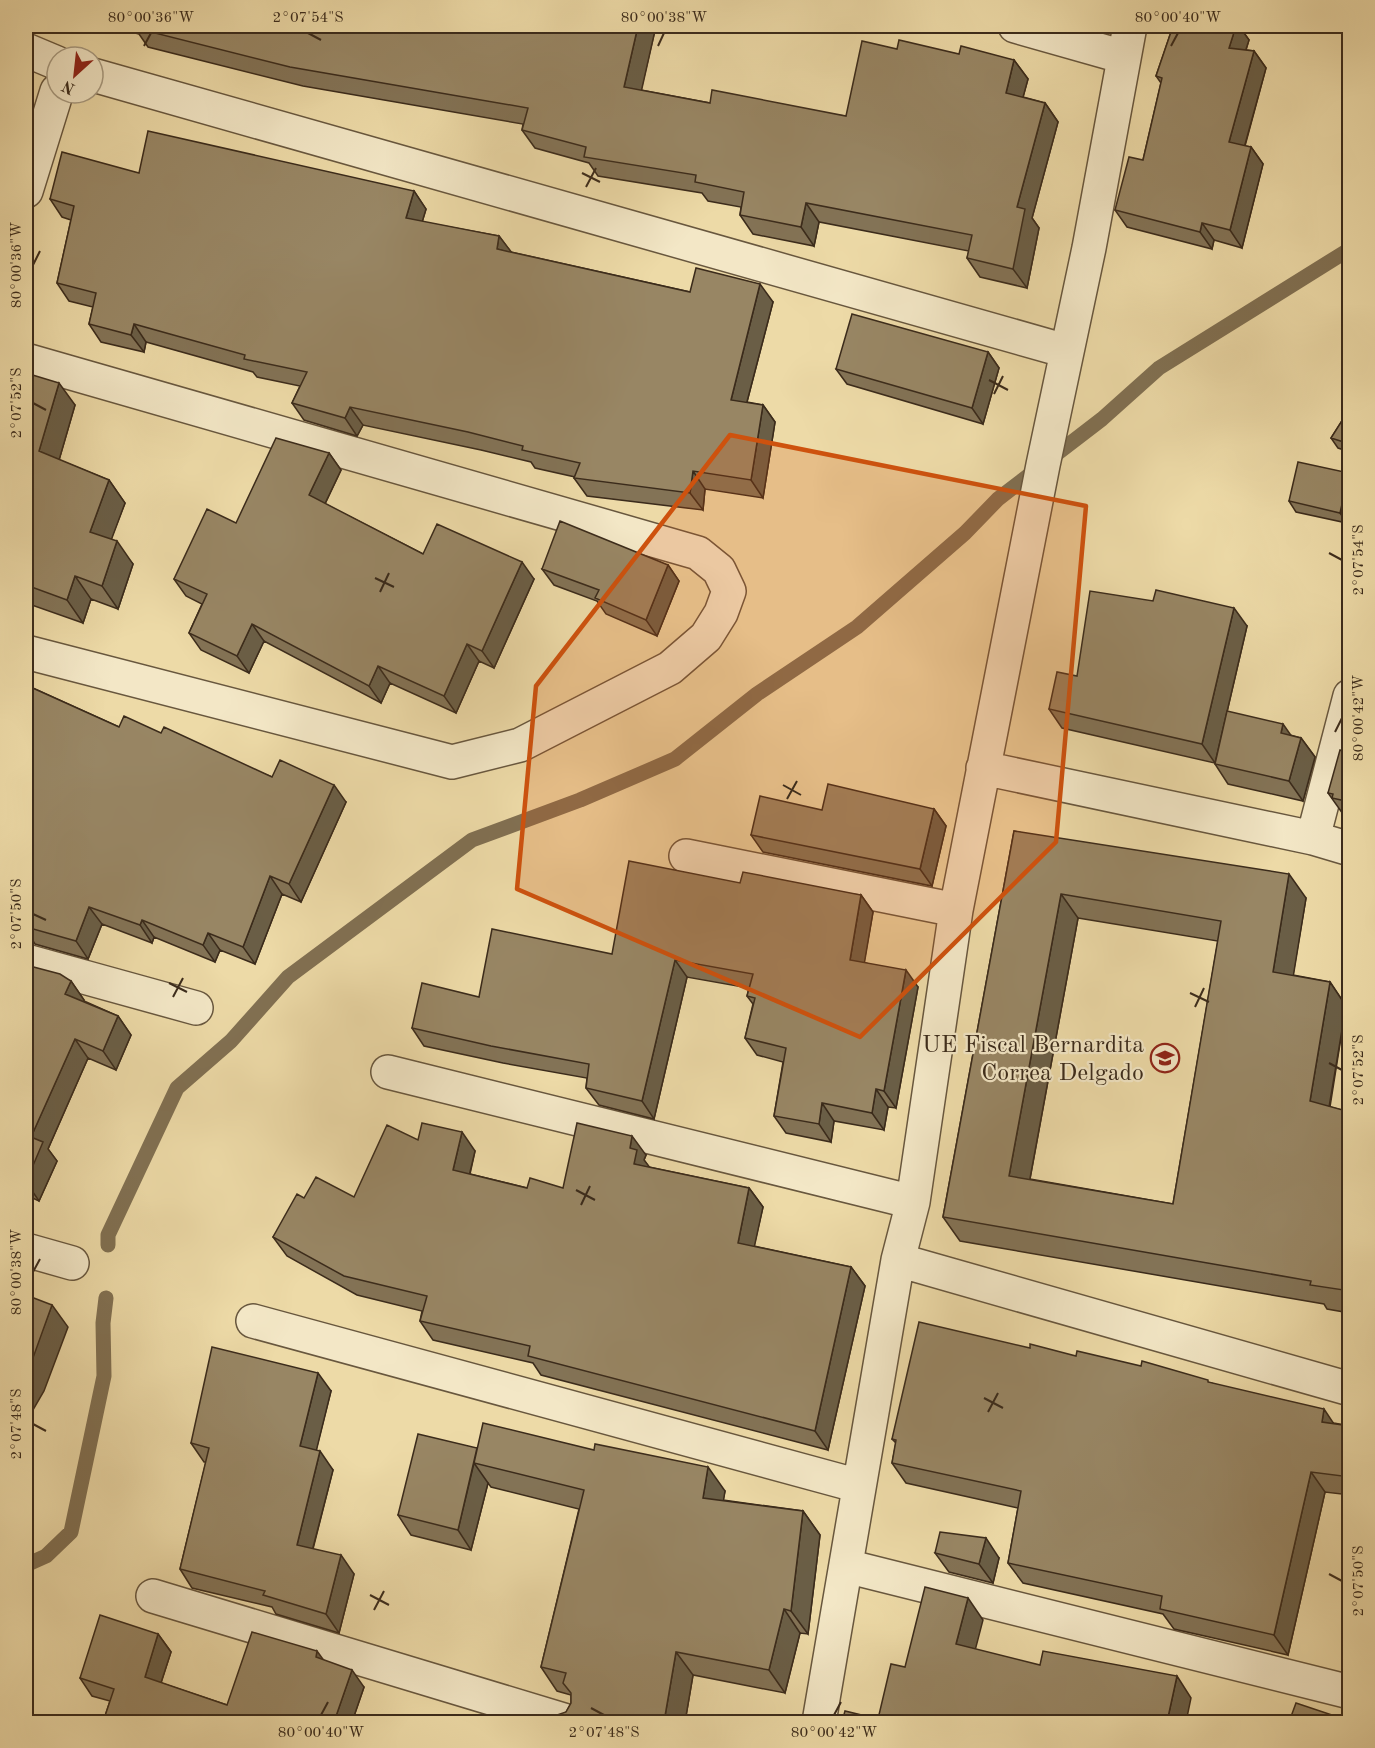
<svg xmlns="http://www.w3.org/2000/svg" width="1375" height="1748" font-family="'Old Standard TT',serif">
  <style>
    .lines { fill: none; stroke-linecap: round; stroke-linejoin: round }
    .stream { stroke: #817052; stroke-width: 15 }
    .minor-casing { stroke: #68573e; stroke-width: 36 }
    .minor { stroke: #f3e7c6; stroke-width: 33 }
    .wall { fill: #837356; stroke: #3b2b1b; stroke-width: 1.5; fill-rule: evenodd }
    .shaded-wall { fill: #6a5e46; stroke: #3b2b1b; stroke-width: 1.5 }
    .building { fill: #988664; stroke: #3b2b1b; stroke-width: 1.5; fill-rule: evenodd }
    .marked { fill: #ce520e; fill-opacity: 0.2; stroke: #ce520e; stroke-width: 4.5; stroke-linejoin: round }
    .ticks { fill: none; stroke: #3b2b1b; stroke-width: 2 }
    .labels { text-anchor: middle; stroke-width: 4.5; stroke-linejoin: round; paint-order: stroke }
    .poi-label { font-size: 24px; fill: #3b2b1b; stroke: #f3e7c6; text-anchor: end }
    .neatline { fill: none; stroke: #3b2b1b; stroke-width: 2 }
    .ticks-label { font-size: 15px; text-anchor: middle; fill: #3b2b1b }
  </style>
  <rect width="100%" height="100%" fill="#eddaa7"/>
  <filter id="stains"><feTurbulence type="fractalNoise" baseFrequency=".00333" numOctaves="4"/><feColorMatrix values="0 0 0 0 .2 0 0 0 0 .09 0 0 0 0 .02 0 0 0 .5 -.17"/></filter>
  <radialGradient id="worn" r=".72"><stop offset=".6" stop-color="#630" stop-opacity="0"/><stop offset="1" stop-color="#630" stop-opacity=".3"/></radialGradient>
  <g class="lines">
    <path class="stream" d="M108,1245v-10l69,-147 54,-47 57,-64 184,-137 108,-40 95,-41 82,-65 100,-67 108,-94 33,-34 104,-80 57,-51 191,-119
      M26,1565l20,-9 25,-24 33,-156 -1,-53 3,-25"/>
    <g class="minor-casing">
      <path id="minor" d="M1015,26l109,31
        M26,50l31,13
        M93,75l973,276
        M26,191l31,-100
        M26,360l672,193 21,17 10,21 -8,22 -15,24 -36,31 -150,77 -68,17 -426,-110
        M983,768l330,70 37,11
        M1313,838l37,-142
        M686,856l270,54
        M26,961l170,47
        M388,1072l525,130
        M26,1250l46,13
        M898,1260l452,129
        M253,1321l606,165
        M846,1566l504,126
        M153,1596l417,126
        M819,1722l79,-462 15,-58 43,-292 87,-445 46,-217 41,-222"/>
    </g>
    <use href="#minor" class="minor"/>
  </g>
  <path class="wall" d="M109,26h547l-15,64 69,13 136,13 51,-67 62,5 55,6 14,19 -5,18 22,6 13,19 -26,96 7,10 -12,60 -47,-11 -13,-19 2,-7 -150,-29 -5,24 -61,-12 -13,-19 1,-8 -33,-6 -6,-8 -104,-17 -9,-13 -54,-15 -13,-18 1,-6 -220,-38 -155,-39 -9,-13z
    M1173,26h66l10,14 -3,10 8,1 12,17 -21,78 6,1 12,17 -21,84 -28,-8 -2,9 -85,-22 -12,-17 28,-50 18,-77 -5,-7z
    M139,173l275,18 12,18 -4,13 77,14 12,16 179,40 83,10 -26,100 16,3 12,17 -12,76 -58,-9 -2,21 -116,-14 -13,-18 1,-1 -40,-9 -4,-6 -50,-12 -118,-25 -6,11 -53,-16 -12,-17 8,-17 -43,-9 -4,-5 -107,-30 -2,10 -43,-10 -12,-18 4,-17 -24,-6 -12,-18 14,-63 -9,-3 -12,-18z
    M988,352l11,16 -16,56 -136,-40 -11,-15z
    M26,373l49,32 -16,55 50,20 16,23 -14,36 22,25 -15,45 -27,-10 -8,24 -57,-20z
    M1350,408v44l-12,-4 -7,-10z
    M329,453l12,17 -16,34 98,50 111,25 -40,89 -15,-7 -23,52 -66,-30 -9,20 -117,-62 -15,32 -48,-23 -12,-17 13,-29 -16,-8 -12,-17 62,-56z
    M1350,475v38l-3,10 -51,-11 -7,-11z
    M668,565l11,16 -22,55 -51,-22 -9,-13 -43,-16 -12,-16z
    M1247,626l-20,86 63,23 11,3 14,19 -12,44 -75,-17 -13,-20v-1l-153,-35 -13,-19 28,-33z
    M26,685l93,42 42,6 111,44 74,25 -45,100 -19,-8 -27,70 -35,-14 -5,12 -61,-25 -2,6 -50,-19 -14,35 -53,-15 -9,-14z
    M1350,753v62l-7,-1 -15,-21z
    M934,809l12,17 -14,60 -169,-34 -12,-17 71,-25z
    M1014,831l292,67 -13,77 37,7 16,24 -16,101 20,5v201l-23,-4 -3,-5 -364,-63 -17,-24zM1078,918l140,23 -45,263 -143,-25z
    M740,883l121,12 12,17 -9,50 54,25 -22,121 -8,-1 -4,23 -50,-9 -3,21 -45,-9 -12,-17 9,-54 -26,-7 -12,-17 8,-34 -6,-8 2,-8 -62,-11 -33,142 -55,-14 -13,-17 1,-10 -84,-15 -79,-17 -12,-18 67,-31 133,-43z
    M26,965l45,16 13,19v1l34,15 13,19 -15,35 -28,-12 -40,91 9,12 -18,40 -13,-6z
    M418,1140l57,11 -5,23 57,14h36l83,-33 -2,5 5,7 100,21 14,19 -9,39 97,21 14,19 -37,164 -287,-75 -8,-12 -100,-23 -13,-19 2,-10 -65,-16 -70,-39 -14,-19 31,-39 50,-1z
    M1030,1348l181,35 123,40 16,3v69l-25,-3 -37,163 -114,-26 -11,-15 -140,-31 -15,-20 10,-55 -112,-25 -14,-20 4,-20 -4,-4z
    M331,1391l-15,59 17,20 -20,79 41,25 -15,59 -63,-19 -4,-7 -80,-19 -12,-19 26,-107h-2l-13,-19z
    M477,1448l248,43 -2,9 80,11 17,24 -12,99 -8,-1 -15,60 -92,-18 -8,47h-132l13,-10 5,-9v-8l-14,-4 -16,-24 38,-158 -88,-22 -3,-4 -17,67 -60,-15 -13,-20z
    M935,1553l64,5 -6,25 -44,-11z
    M158,1634l13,18 -10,31 66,22 96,-45 41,27 -12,35h-249l7,-21 -18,-5 -12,-18z"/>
  <path class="shaded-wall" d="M638,26h18l-18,80 -14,-19z
    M1236,26h3l10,14 -8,25 -12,-17z
    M1254,51l12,17 -25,91 -12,-17z
    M1014,60l14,19 -9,33 -13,-19z
    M1045,103l13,19 -26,96 7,10 -12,60 -14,-19 4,-62z
    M1251,147l12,17 -21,84 -12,-18z
    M414,191l12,18 -8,27 -12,-18z
    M806,203l13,19 -5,24 -13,-19z
    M1202,223l12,17 -2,9 -12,-17z
    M499,236l13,17 -15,-4z
    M760,284l13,18 -30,115 -12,-17z
    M134,324l12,18 -2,10 -13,-17z
    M988,352l11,16 -16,56 -11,-16z
    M59,383l16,22 -20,69 -16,-23z
    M763,405l12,17 -12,76 -12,-18z
    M350,407l13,18 -6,11 -12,-18z
    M329,453l12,17 -20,42 -12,-17z
    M693,471l12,18 -2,21 -13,-17z
    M1349,473l1,2v38l-3,10 -7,-10z
    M109,480l16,23 -19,51 -16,-22z
    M117,541l16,23 -15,45 -16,-23z
    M522,562l12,17 -40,89 -12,-17z
    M668,565l11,16 -22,55 -11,-16z
    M75,576l16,23 -8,24 -16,-23z
    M1234,608l13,18 -32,137 -13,-19z
    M252,624l12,17 -15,32 -12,-17z
    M467,644l12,17 -23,52 -12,-17z
    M378,666l12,17 -9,20 -12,-17z
    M1283,724l14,20 -16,-11z
    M1301,738l14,19 -12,44 -14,-20z
    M334,785l12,17 -45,100 -12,-18z
    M934,809l12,17 -14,60 -12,-17z
    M1289,874l17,24 -16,98 -17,-24z
    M270,876l12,18 -27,70 -12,-17z
    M1061,894l17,24 -52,282 -17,-24z
    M861,895l12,17 -11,65 -12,-17z
    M89,907l13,17 -14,35 -12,-18z
    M142,920l12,17 -2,6 -12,-18z
    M208,933l12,17 -5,12 -12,-17z
    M675,960l12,17 -33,142 -12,-18z
    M906,970l12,17 -22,121 -12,-17z
    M71,981l13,19 -5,13 -14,-19z
    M1330,982l16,24 -20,119 -16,-24z
    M118,1016l13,19 -15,35 -13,-19z
    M75,1039l13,19 -40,91 9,12 -18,40 -13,-19 5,-45z
    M876,1089l12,18 -4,23 -12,-17z
    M822,1103l12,18 -3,21 -12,-18z
    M462,1132l13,19 -9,38 -13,-19z
    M632,1136l14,19 -2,5 7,9 -17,-5 -4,-16z
    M749,1188l14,19 -12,55 -13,-19z
    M851,1267l14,19 -37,164 -13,-19z
    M52,1305l16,22 -24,64 -18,31v-48z
    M318,1373l13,18 -18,73 -13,-18z
    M1324,1409l14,21 -16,-8z
    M320,1451l13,19 -24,93 -12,-18z
    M474,1463l14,20 -17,67 -13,-20z
    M708,1467l17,24 -5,31 -17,-24z
    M1311,1472l14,20 -37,163 -14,-20z
    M803,1511l17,24 -12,99 -17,-23z
    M986,1538l13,20 -6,25 -14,-19z
    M341,1555l13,19 -15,59 -13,-19z
    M968,1598l15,22 -12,46 -15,-22z
    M784,1609l16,24 -15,60 -16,-23z
    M158,1634l13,18 -14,43 -12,-18z
    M317,1651l13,18 -14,-12z
    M676,1652l17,23 -8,47h-21z
    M352,1670l12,17 -12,35h-18z
    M1177,1676l14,22 -5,24h-19z"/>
  <path class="building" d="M135,26h503l-14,61 86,16 2,-13 134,26 16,-75 35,8 2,-9 60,14 2,-8 53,14 -8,33 39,10 -28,104 8,2 -12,60 -46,-11 5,-23 -166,-32 -5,24 -61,-12 4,-23 -49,-10 1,-7 -112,-18 2,-10 -64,-17 6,-22 -238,-41 -155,-39z
    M1173,26h63l-7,22 25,3 -25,91 22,5 -21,83 -28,-7 -2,9 -85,-22 14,-53 14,3 19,-82 -6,-2z
    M148,131l266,60 -8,27 93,18 -2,13 193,43 6,-24 64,16 -29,116 32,5 -12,75 -58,-9 -3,22 -116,-15 6,-15 -58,-13 1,-4 -55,-14 -118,-25 -5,11 -53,-15 15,-31 -63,-13 1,-4 -111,-31 -3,11 -42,-11 7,-31 -39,-10 17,-77 -24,-7 12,-47 77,21z
    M852,314l136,38 -16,56 -136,-39z
    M26,373l33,10 -20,68 70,29 -19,52 27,9 -15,45 -27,-10 -8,24 -41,-15z
    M1350,408v36l-19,-6z
    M276,438l53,15 -20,42 114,59 14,-30 85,38 -40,89 -15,-7 -23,52 -66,-30 -9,20 -117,-62 -15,32 -48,-23 18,-39 -33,-15 33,-70 29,14z
    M1298,462l51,11 -9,40 -51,-12z
    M560,521l108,44 -22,55 -51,-22 4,-8 -57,-21z
    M1156,590l78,18 -32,136 -153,-35 8,-37 20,4 13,-85 63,10z
    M26,685l93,42 5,-11 37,17 3,-6 108,50 8,-17 54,25 -45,99 -19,-8 -27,71 -35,-14 -5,12 -61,-25 -2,5 -51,-18 -13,34 -50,-14v-5l3,-8 -3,-2z
    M1227,711l56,13 -2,9 20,5 -12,43 -74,-17z
    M1340,750l10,3v49l-18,-4 1,-4 -5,-1z
    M828,784l106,25 -14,60 -169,-34 9,-39 62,14z
    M1014,831l275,43 -16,98 57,10 -20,119 40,11v179l-40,-6 1,-4 -368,-64zM1061,894l160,27 -48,283 -164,-28z
    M629,861l111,22 3,-11 118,23 -11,65 56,10 -22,121 -8,-2 -4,24 -50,-10 -3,21 -45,-8 12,-68 -41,-10 10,-40 -8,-2 6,-22 -78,-14 -33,141 -56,-13 3,-24 -98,-18 -79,-18 10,-45 57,14 13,-68 120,25z
    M26,965l34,9 11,7 -6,13 53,22 -15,35 -28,-12 -44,98 12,5 -17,40z
    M422,1123l40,9 -9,38 74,18 3,-10 33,10 14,-65 55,13 -2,12 7,2 -3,14 115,24 -11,55 113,24 -36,164 -287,-75 2,-10 -110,-25 7,-25 -83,-20 -71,-39 24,-43 7,4 12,-21 38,20 33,-72 31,15z
    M26,1295l26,10 -23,64 -3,5z
    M919,1322l111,26v-4l46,12 1,-5 64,15 1,-5 66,19v2l116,27 -2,13 28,4v51l-39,-5 -37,163 -114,-26 2,-13 -154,-33 13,-72 -129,-28 4,-23 -4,-1z
    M212,1347l106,26 -18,73 20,5 -23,94 44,10 -15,59 -63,-19 2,-4 -85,-22 29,-121 -18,-5z
    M483,1423l111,27 1,-6 113,23 -5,31 100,13 -12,100 -7,-2 -15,61 -93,-18 -12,70h-111l1,-6 12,-4 5,-9v-10l-8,-10 3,-10 -25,-6 43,-177 -110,-27z
    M418,1434l59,14 -19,82 -60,-15z
    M940,1532l46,6 -7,26 -44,-11z
    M925,1587l43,11 -12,46 84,21 3,-14 134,25 -10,46h-325l3,-11 33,8 13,-55 14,3z
    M100,1615l58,19 -13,43 82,28 25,-73 65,19 -1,6 36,13 -18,52h-231l11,-33 -34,-11z
    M1296,1703l54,18v1h-61z"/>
  <path class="marked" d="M730,435l356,71 -30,336 -196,195 -343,-148 19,-203z"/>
  <path class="ticks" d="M308,33l13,7M144,46l7,-13M658,46l6,-13M1171,46l7,-13M582,173l18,9M586,187l10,-19M33,265l7,-14M989,380l19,10M994,394l9,-18M33,403l13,7M1329,553l13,7M375,578l19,9M380,592l9,-19M1335,732l7,-14M783,785l18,10M787,799l10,-18M33,914l13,6M169,983l18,9M1190,993l19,9M173,997l10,-19M1195,1007l9,-19M1329,1063l13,7M576,1190l19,10M581,1205l9,-19M33,1272l7,-13M984,1398l19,10M988,1412l10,-19M33,1424l13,7M1329,1574l13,7M370,1595l19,10M374,1610l10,-19M591,1708l13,7M321,1715l7,-13M834,1715l7,-13"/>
  <defs>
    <g id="school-ring" transform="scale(1.5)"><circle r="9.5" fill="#f3e7c6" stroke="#8f2418" stroke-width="1.5"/><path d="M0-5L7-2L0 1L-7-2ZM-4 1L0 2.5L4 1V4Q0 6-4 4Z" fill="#8f2418"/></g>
  </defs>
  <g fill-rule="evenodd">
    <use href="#school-ring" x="1165" y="1058"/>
  </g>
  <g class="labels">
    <g class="poi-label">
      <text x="1144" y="1052">UE Fiscal Bernardita<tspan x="1144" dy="28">Correa Delgado</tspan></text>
    </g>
  </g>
  <rect width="1375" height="1748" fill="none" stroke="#eddaa7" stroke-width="66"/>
  <g transform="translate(75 75) rotate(207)"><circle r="28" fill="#f3e7c6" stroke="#a99c82" stroke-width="1.5"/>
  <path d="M0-4.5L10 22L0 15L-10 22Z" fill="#8f2418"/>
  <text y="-9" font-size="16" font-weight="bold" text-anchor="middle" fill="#3b2b1b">N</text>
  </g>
  <rect x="33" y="33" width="1309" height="1682" class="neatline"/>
  <g class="ticks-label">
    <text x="151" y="22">80°00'36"W</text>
    <text x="308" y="22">2°07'54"S</text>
    <text x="664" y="22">80°00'38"W</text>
    <text x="1178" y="22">80°00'40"W</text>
    <text transform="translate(16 265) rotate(-90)" y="5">80°00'36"W</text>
    <text transform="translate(16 403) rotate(-90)" y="5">2°07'52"S</text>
    <text transform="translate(1358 560) rotate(-90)" y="5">2°07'54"S</text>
    <text transform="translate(1358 718) rotate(-90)" y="5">80°00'42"W</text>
    <text transform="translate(16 914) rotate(-90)" y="5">2°07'50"S</text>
    <text transform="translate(1358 1070) rotate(-90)" y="5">2°07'52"S</text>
    <text transform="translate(16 1272) rotate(-90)" y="5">80°00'38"W</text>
    <text transform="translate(16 1424) rotate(-90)" y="5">2°07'48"S</text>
    <text transform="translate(1358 1581) rotate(-90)" y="5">2°07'50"S</text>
    <text x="321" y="1737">80°00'40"W</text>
    <text x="604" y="1737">2°07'48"S</text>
    <text x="834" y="1737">80°00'42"W</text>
  </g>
  <rect width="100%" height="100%" filter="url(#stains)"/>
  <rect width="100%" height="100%" fill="url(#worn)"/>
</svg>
